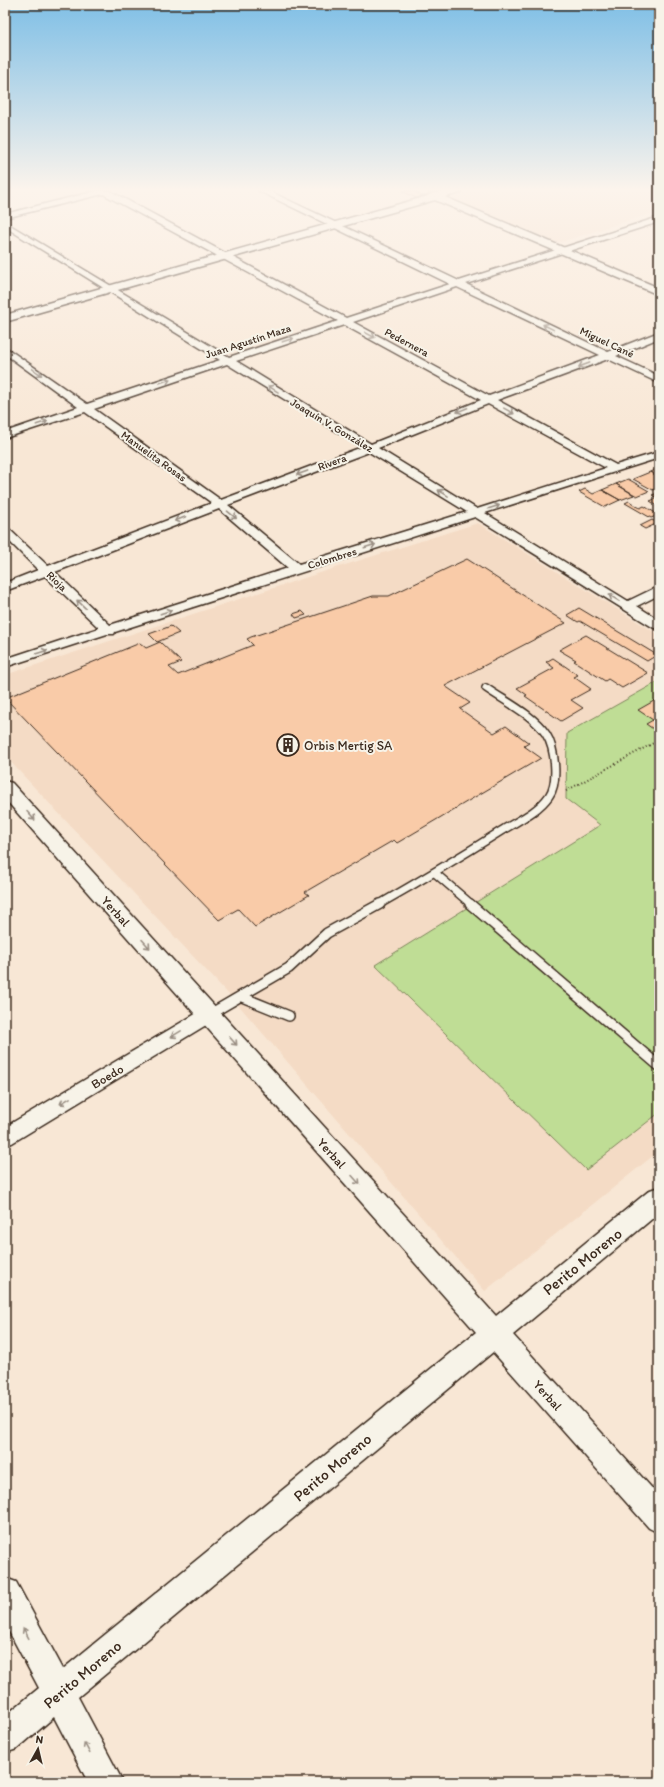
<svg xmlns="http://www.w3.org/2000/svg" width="664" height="1787" font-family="Itim,sans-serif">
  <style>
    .built { fill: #f4dbc5 }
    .green { fill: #bfdd95; stroke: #7d845a }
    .building { fill: #f9cba8; stroke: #3b2a1e }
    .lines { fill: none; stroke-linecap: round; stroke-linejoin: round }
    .service-far1-casing { stroke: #3b2a1e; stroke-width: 10 }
    .service-casing { stroke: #3b2a1e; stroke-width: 12 }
    .minor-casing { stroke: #3b2a1e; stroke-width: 3 }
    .tertiary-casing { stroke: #3b2a1e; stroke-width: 3 }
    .path { stroke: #3b2a1e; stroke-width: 2; stroke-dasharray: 1 2.5; stroke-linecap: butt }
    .service-far1 { stroke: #f7f3e8; stroke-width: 7 }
    .service { stroke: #f7f3e8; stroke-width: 9 }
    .minor { fill: #f7f3e8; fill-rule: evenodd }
    .tertiary { fill: #f7f3e8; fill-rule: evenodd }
    .oneway { stroke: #998e83 }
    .labels { text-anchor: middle; stroke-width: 4; stroke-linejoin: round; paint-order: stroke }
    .far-street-label { font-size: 11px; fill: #3b2a1e; stroke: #f7f3e8 }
    .poi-label { font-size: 13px; fill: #3b2a1e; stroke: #f7f3e8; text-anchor: start }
    .street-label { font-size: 13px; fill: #3b2a1e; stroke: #f7f3e8 }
    .near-street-label { font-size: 16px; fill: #3b2a1e; stroke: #f7f3e8 }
  </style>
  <rect width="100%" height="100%" fill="#f8e7d5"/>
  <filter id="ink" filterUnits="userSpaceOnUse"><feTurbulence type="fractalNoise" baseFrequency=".025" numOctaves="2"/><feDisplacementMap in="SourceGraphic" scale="8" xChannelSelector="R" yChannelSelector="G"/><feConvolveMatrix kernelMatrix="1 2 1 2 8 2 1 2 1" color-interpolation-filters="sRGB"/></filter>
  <g filter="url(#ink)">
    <path class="built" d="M473,191h186v20l-98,31h-7l-105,-42 1,-2z
      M478,523l181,112v516l-174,140 -250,-290 -230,-245v-81l321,-104z"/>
    <path class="green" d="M659,681v432l-73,57 -211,-205 225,-140 -34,-26 1,-66z"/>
    <path class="building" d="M402,191h10l11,5 -7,2z
      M658,468l1,9 -9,-5z
      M650,472l9,5v10l-6,3 -20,-11z
      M628,479l21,12 -12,5 -21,-12z
      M616,484l18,11 -14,5 -18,-10z
      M585,489l8,5 9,-4 18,10 -15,7 -26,-15z
      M658,493h1v14l-9,-6 7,-3 -5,-3z
      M629,501l11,7 4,-2 15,9 -8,3 -26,-15z
      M652,520l6,3 -13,6 -5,-3z
      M467,559l99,64 -121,63 25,17 -10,6 34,24 12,-7 23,17 -5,3 17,12 -144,85 -3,-3 -89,52 4,3 -54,32 -17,-18 -19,11 -214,-222 135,-55 6,5 14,-6 21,20 -12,5 9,8 75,-30 -6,-6 4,-2 122,-41h16z
      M579,608l78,47 -10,6 -67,-40 -2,1 -11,-7z
      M302,611l4,4 -10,3 -3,-4z
      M171,626l8,7 -22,9 -8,-8z
      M586,635l62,38 -26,15 -14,-9 -3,2 -31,-20 2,-1 -17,-10z
      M553,658l25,17 -4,2 17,12 -20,11 12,8 -22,13 -36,-25 2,-1 -10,-7 37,-20 -8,-6z
      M659,698v35l-13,-9 7,-4 -15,-10z"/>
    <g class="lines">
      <g class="service-far1-casing">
        <path id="service-far1" d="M435,873l37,32
          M378,905c42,-24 82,-48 123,-74 16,-10 37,-19 48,-35 10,-14 6,-48 -3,-62 -14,-20 -40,-32 -60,-46"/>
      </g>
      <g class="service-casing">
        <path id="service" d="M470,904l189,162
          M242,997l47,19
          M210,1014l79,-46 38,-35 53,-29"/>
      </g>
      <g class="minor-casing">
        <path id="minor" d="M96,191h14l236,127 104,-34 -191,-93h10l190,90 200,-64v5l-193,62 142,68 51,-20v6l-43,18 43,20v7l-51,-24 -111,41 119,65 43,-13v6l-174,55 143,88 31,-15v9l-22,11 22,14v9l-5,-1 -179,-111 -360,115 -1,2h-7l-102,33v-8l94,-31 -54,-52 -40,15v-8l33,-13 -33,-33v-9l4,1 39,37 164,-63 -127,-91 -80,26v-6l73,-25 -73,-53v-7l82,57 133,-44 -215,-133v-5l224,135 109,-36 -235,-127 -98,24v-4zM457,287l143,68 -111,41 -136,-74zM344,325l137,75 -110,44 -135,-83zM227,364l135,83 -141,53 -127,-91zM488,404l118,64 -129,41 -99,-61zM369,452l98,60 -168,52 -71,-59zM219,509l69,59 -178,57 -55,-53z
          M210,1007l6,2 3,5 -3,5 -204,124 -7,2v-18l199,-118z"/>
      </g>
      <g class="tertiary-casing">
        <path id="tertiary" d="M446,191h16l-2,2 -15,4 214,91v7l-224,-95 -430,122v-7l423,-119 2,-2z
          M5,781l7,2 484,533 154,-126 9,-3v26l-146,122 146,161v37l-10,-5 -156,-176 -415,345 45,85h-35l-34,-65 -37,32 -12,4v-37l34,-28 -34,-64v-46l11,4 47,87 413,-337 -471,-533z"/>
      </g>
      <path class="path" d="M566,791l93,-51"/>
      <use href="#service-far1" class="service-far1"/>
      <use href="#service" class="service"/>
      <use href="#minor" class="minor"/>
      <use href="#tertiary" class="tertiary"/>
    </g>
    <defs><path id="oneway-shaft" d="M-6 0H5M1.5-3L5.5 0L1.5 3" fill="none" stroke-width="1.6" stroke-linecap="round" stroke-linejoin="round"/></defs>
    <g class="oneway">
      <use href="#oneway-shaft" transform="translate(548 327) rotate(-154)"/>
      <use href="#oneway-shaft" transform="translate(370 335) rotate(28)"/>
      <use href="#oneway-shaft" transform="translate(288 340) rotate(-18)"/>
      <use href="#oneway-shaft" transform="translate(584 365) rotate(160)"/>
      <use href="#oneway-shaft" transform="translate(37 372) rotate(35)"/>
      <use href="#oneway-shaft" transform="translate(165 381) rotate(-19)"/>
      <use href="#oneway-shaft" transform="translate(273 389) rotate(-148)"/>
      <use href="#oneway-shaft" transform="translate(462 410) rotate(158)"/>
      <use href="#oneway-shaft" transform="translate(509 411) rotate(29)"/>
      <use href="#oneway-shaft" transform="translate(42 423) rotate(-18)"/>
      <use href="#oneway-shaft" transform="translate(302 473) rotate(160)"/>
      <use href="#oneway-shaft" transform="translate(443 493) rotate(-149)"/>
      <use href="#oneway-shaft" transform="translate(494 507) rotate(-17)"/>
      <use href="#oneway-shaft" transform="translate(232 515) rotate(40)"/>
      <use href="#oneway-shaft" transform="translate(180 519) rotate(159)"/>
      <use href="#oneway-shaft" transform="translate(370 546) rotate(-17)"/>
      <use href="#oneway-shaft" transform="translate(614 598) rotate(-148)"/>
      <use href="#oneway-shaft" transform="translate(81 604) rotate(-136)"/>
      <use href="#oneway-shaft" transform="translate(166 612) rotate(-18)"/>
      <use href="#oneway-shaft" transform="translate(42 652) rotate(-17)"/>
      <use href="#oneway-shaft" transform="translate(31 816) rotate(48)"/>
      <use href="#oneway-shaft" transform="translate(146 944) rotate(48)"/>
      <use href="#oneway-shaft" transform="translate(176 1034) rotate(149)"/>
      <use href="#oneway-shaft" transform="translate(233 1041) rotate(48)"/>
      <use href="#oneway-shaft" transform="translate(65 1101) rotate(149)"/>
      <use href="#oneway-shaft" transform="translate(356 1180) rotate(48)"/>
      <use href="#oneway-shaft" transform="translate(26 1633) rotate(-118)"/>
      <use href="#oneway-shaft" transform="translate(87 1748) rotate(-118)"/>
    </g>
  </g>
  <linearGradient id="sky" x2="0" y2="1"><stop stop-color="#7fbfe6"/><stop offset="0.43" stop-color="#fcf4ec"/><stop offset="1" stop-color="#fcf4ec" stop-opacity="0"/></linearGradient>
  <rect width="664" height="441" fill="url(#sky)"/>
  <defs>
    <g id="building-ring" transform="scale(1.15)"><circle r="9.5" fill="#f7f3e8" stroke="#3b2a1e" stroke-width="1.5"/><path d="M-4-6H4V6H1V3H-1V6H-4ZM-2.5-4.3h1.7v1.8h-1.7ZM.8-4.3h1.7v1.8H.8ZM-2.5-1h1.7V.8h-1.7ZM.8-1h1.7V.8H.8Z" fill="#3b2a1e"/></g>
  </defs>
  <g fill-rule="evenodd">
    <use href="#building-ring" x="288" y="745"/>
  </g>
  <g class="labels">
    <g class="far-street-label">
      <text transform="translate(248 341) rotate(-18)" y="4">Juan Agustín Maza</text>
      <text transform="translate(407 342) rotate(28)" y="4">Pedernera</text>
      <text transform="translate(607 342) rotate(25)" y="4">Miguel Cané</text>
      <text transform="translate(332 425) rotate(31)" y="4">Joaquín V. González</text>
      <text transform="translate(154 456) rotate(36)" y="4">Manuelita Rosas</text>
      <text transform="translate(332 462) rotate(-20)" y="4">Rivera</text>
      <text transform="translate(332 558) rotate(-17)" y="4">Colombres</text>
      <text transform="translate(57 581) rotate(44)" y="4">Rioja</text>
    </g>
    <g class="poi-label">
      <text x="304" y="750">Orbis Mertig SA</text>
    </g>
    <g class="street-label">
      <text transform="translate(116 911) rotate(48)" y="5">Yerbal</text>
      <text transform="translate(107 1076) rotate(-31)" y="5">Boedo</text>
      <text transform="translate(332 1153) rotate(48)" y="5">Yerbal</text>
      <text transform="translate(548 1395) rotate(48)" y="5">Yerbal</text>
    </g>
    <g class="near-street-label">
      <text transform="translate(582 1261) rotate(-39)" y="6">Perito Moreno</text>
      <text transform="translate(332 1467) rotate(-40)" y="6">Perito Moreno</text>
      <text transform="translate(82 1674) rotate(-40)" y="6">Perito Moreno</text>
    </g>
  </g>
  <rect width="664" height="1787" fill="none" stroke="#f7f3e8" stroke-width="20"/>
  <rect x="10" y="10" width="644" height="1767" fill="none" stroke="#3b2a1e" stroke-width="1.5" filter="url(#ink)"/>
  <g transform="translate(38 1749) rotate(8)" stroke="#f7f3e8" stroke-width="3" paint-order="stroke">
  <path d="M0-3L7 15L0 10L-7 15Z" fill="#3b2a1e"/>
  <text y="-6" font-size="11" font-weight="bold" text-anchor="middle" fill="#3b2a1e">N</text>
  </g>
</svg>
